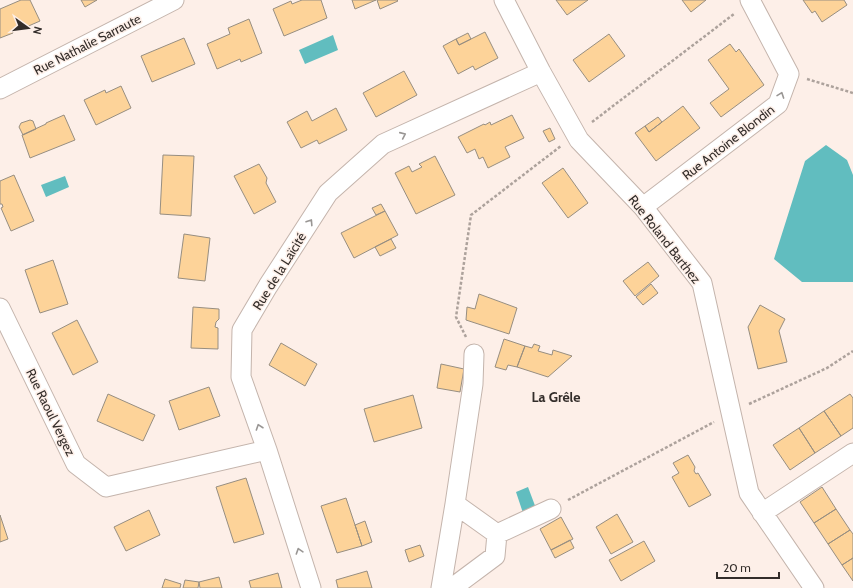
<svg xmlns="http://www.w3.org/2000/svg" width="853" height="588" font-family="Cabin,sans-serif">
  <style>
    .water { fill: #61bdbf }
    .building { fill: #fdd399; stroke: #978e81 }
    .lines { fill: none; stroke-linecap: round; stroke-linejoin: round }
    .minor-casing { stroke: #c4b4ac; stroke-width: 21 }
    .path { stroke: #ada29c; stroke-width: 2.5; stroke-dasharray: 3 2; stroke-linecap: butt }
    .minor { stroke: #fff; stroke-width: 19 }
    .oneway { stroke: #999694 }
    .labels { text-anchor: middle; stroke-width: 3; stroke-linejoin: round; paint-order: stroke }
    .street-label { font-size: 13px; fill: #332d2a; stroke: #fdefe8 }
    .neighbourhood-label { font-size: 14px; font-weight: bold; fill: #332d2a; stroke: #fdefe8 }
  </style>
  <rect width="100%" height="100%" fill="#fdefe8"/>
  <path class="water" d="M333,35l5,15 -33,14 -6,-14z
    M826,145l21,15 6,15v107h-51l-28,-23 31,-98z
    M65,176l4,11 -23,10 -5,-12z
    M528,487l9,24 -13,5 -8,-24z"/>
  <path class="building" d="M21,0h9l10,21 -23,10 -1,-2 -4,1 1,3 -13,5v-29z
    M81,0h16l-12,7z
    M302,0h19l6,18 -43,18 -11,-27 18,-8 1,3z
    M352,0h24l-21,9z
    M377,0h20l1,1 -18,8z
    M556,0h32l-21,15z
    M682,0h24l-15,12z
    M803,0h41l3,5 -25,17 -7,-11 -3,2z
    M249,19l13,34 -21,9 -1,-3 -23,10 -10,-25 23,-10 -2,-6z
    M485,32l13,26 -23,12 -2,-4 -15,8 -15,-28 13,-7 3,6z
    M468,33l3,6 -12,6 -3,-6z
    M609,34l16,22 -36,26 -16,-22z
    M184,38l11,26 -43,18 -11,-26z
    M730,44l6,8 3,-3 25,36 -43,32 -11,-14 19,-14 -21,-29z
    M404,71l13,24 -41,22 -13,-24z
    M121,86l10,22 -35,17 -12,-25 21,-10 1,3z
    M683,106l17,22 -44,33 -21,-28 10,-7 4,6z
    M336,108l11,22 -28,14 -2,-4 -16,8 -14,-26 20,-11 5,10z
    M64,115l11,25 -45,18 -8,-23 24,-11v-1z
    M512,115l12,23 -19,9 5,10 -22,11 -5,-11 -4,2 -4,-10 -8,4 -9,-16 26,-13 1,1 5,-3 1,3z
    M658,117l4,5 -13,10 -4,-6z
    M30,120l3,1 3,8 -13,6 -4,-8 2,-4z
    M550,128l5,11 -6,3 -6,-11z
    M163,155l31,1 -3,60 -31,-2z
    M435,156l20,39 -39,19 -21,-41 14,-7 3,6 10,-5 -3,-3z
    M259,164l8,14 -1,5 10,19 -22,12 -20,-38z
    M563,168l25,35 -20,15 -26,-35z
    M14,175l20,46 -23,10 -10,-23 2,-1 -1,-3h-2v-23z
    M381,204l4,7 -9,4 -4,-7z
    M385,211l13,24 -44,23 -13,-25z
    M184,234l26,4 -5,43 -27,-3z
    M391,239l5,9 -16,8 -5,-9z
    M53,260l15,44 -28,9 -15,-43z
    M648,262l11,14 -24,20 -12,-15z
    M651,284l7,9 -15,12 -7,-8z
    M479,294l38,14 -8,26 -43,-14 1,-13 8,2z
    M760,305l25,14 -6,12 8,31 -29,7 -10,-42z
    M193,307l26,2v10l-3,3 -1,5 3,1v21l-27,-1z
    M77,320l21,42 -25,13 -21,-42z
    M504,339l21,7 -8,21 -9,-2 -2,5 -11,-3z
    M281,343l36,21 -12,22 -36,-21z
    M534,344l6,2 -2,5 14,4 1,-5 19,6 -24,21 -31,-10 8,-21 7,2z
    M441,364l23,5 -4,23 -23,-4z
    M209,387l11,29 -41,14 -10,-29z
    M108,394l47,21 -12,26 -46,-20z
    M850,394l3,4v30l-12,8 -17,-25z
    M413,395l9,33 -48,14 -10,-33z
    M824,411l17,25 -26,17 -16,-25z
    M799,428l16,25 -25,17 -17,-25z
    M688,455l7,12 -1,4 2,3 2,-1 13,22 -22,12 -17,-30 7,-4 -6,-10z
    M246,478l18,56 -30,9 -18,-56z
    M822,487l14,22 -22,14 -14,-21z
    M346,498l16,48 -25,7 -16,-47z
    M836,509l14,21 -22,14 -14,-21z
    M149,510l11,25 -34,16 -12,-24z
    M617,514l16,28 -22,12 -15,-27z
    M0,515l8,24 -8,3z
    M561,517l12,22 -22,11 -11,-21z
    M365,521l7,21 -10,4 -7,-21z
    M850,530l3,4v24l-11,7 -14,-21z
    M570,540l4,8 -19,10 -4,-8z
    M644,541l11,20 -34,20 -12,-21z
    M420,545l4,11 -15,6 -4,-12z
    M853,558v23l-11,-16z
    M367,571l5,17h-34l-2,-8z
    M278,573l4,15h-31l-2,-7z
    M219,577l3,11h-22l-1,-6z
    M165,579l16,5 -1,4h-18z
    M185,580l14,2 -1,6h-15z"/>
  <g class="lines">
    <g class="minor-casing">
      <path id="minor" d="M504,0l37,72 38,68 64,67 59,76 47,210 65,95
        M0,89l174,-89
        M643,207l135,-103 11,-30 -39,-74
        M0,308l76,156 30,23 161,-37
        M455,504l18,-120 1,-30
        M762,513l91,-60
        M311,588l-44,-138 -26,-73 1,-47 26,-44 60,-93 55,-49 158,-72
        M441,588l14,-84 42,30
        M452,588l43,-32 2,-22 54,-25"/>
    </g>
    <path class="path" d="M807,79l46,14
      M592,122l142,-108
      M466,337l-10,-20 15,-102 90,-69
      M749,404l78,-36 26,-17
      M568,500l146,-78"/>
    <use href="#minor" class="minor"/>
  </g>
  <defs><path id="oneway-chevron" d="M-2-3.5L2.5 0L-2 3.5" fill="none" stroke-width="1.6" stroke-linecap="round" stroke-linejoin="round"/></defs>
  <g class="oneway">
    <use href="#oneway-chevron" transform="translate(781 95) rotate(-70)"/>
    <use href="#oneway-chevron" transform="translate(403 135) rotate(-24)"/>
    <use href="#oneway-chevron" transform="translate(310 222) rotate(-57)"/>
    <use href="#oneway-chevron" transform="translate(259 427) rotate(-109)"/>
    <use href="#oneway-chevron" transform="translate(299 551) rotate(-108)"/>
  </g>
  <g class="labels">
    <g class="street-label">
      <text transform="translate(87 44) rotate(-27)" y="5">Rue Nathalie Sarraute</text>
      <text transform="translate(728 142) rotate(-38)" y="5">Rue Antoine Blondin</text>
      <text transform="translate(665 239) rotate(52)" y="5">Rue Roland Barthez</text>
      <text transform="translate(279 271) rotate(-58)" y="5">Rue de la Laïcité</text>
      <text transform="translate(51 412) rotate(64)" y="5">Rue Raoul Vergez</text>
    </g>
    <g class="neighbourhood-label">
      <text x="556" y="402">La Grêle</text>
    </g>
  </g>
  <g transform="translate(28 28) rotate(104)" stroke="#fdefe8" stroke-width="3" paint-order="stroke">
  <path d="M0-3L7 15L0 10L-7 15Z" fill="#332d2a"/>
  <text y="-6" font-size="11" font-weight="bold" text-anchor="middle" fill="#332d2a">N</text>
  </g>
  <path d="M717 572v6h62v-6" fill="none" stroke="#332d2a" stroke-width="2"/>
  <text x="723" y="572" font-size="12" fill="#332d2a" stroke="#fdefe8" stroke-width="3" paint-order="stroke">20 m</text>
</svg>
